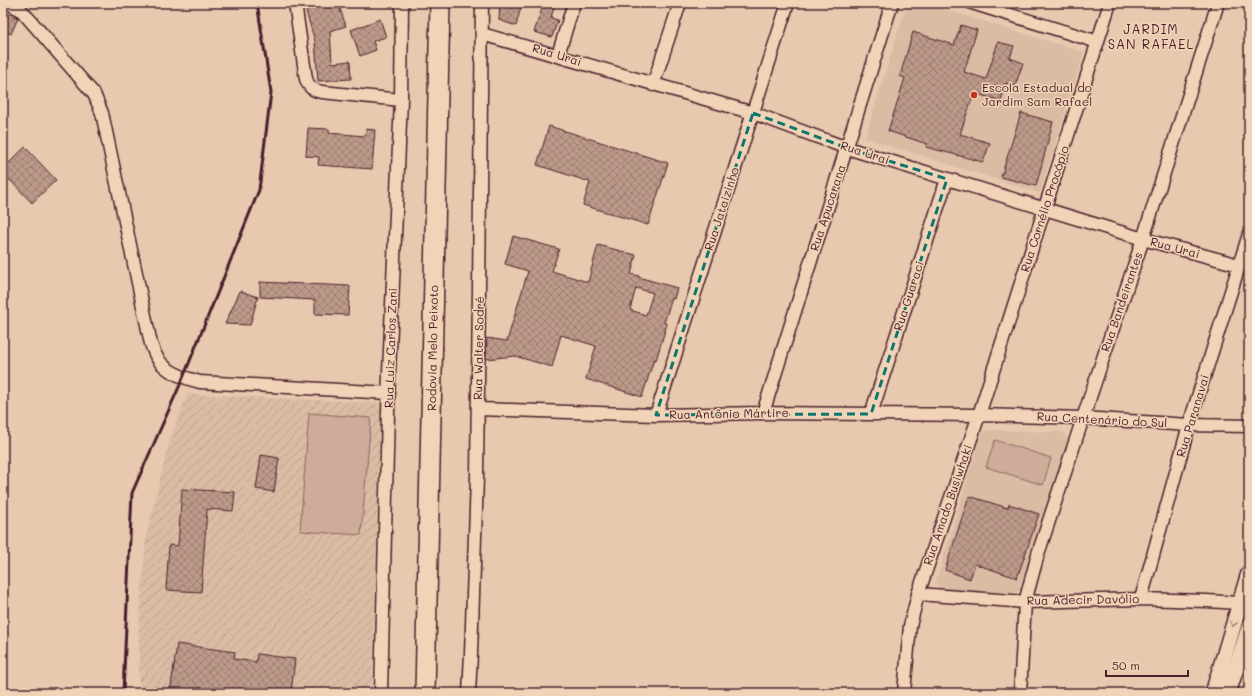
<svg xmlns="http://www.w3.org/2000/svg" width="1252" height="696" font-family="Mali,sans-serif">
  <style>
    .built { fill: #dabba4 }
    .industrial { fill: url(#industrial-furrows) }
    .pitch { fill: #cdad99; stroke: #8c6662 }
    .building { fill: url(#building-cross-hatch); stroke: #4a1f2b; fill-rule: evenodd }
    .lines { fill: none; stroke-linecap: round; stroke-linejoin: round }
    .minor-casing { stroke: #4a1f2b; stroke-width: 15 }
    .tertiary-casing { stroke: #4a1f2b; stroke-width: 18 }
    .primary-casing { stroke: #4a1f2b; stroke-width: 22 }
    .minor { stroke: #f1d4b7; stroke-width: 12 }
    .tertiary { stroke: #f1d4b7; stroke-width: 15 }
    .primary { stroke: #f1d4b7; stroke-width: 19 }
    .rail { stroke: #4a1f2b; stroke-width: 3 }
    .oneway { stroke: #9e7a71 }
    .marked { fill: none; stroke: #0f766e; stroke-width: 3; stroke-dasharray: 8 5; stroke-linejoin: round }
    .poi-dot { fill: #c8321e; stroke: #f1d4b7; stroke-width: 1.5 }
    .labels { text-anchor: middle; stroke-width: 3; stroke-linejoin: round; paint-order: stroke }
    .street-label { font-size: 12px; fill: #4a1f2b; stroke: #f1d4b7 }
    .poi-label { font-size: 12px; fill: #4a1f2b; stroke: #f1d4b7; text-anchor: start }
    .neighbourhood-label { font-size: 13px; letter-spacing: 1px; fill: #4a1f2b; stroke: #f1d4b7 }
  </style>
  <defs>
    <pattern id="industrial-furrows" width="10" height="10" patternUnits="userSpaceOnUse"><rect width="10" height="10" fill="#dabba4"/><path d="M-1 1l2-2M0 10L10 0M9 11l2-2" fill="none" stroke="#bda08d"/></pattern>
    <pattern id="building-cross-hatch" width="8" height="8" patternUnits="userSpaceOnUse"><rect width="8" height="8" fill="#bc9a8a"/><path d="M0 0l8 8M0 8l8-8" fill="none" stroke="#9b7d71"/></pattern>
  </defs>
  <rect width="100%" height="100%" fill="#e7c9af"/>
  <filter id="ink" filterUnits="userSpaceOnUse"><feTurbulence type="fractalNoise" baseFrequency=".025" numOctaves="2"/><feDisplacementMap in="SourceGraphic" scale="8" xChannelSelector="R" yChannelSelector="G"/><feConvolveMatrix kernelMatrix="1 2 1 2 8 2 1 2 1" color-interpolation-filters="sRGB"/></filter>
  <g filter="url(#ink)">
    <path class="built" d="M907,3h17l160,49 -44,141 -175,-55z
      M989,430l71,2 4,2 5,6 -46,145 -2,5 -4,2h-78l-3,-10 45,-148 4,-3z"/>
    <path class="industrial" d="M187,394l194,9 -9,290h-233v-66l7,-89 22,-92z"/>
    <path class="pitch" d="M309,413l62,5 -10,117 -61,-4z
      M995,440l56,18 -8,27 -57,-18z"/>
    <path class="building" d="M320,3h18l8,23 -16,5 2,32 18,-2 1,18 -33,2 -3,-40 -10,-33z
      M500,3h22l-6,23 -17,-6z
      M544,3h11l-4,15 7,2 -6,17 -18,-5z
      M3,11l15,7 -7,16 -8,-4z
      M380,19l6,18 -13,4 3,9 -16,6 -9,-26z
      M961,25l16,5 -13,42 22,7 12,-37 16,4 -4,12 13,5 -8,23 -9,-3 -5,18 -27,-8 -14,41 30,9 -7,19 -57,-15 1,-3 -39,-13 17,-53 -5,-2 13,-44 41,13z
      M1021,113l32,9 -17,64 -35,-9z
      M549,126l119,37 -20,62 -65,-20 7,-23 -53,-17z
      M308,128l21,1v4l36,3 1,-7 9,1 -3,39 -54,-4 1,-8 -13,-1z
      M25,147l31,33 -24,23 -21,-22 -8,-5v-6l4,-8 2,1z
      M513,236l46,13 -7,22 36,11 10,-37 38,10 -5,19 8,2 -1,1 39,11 -3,11 -2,-1 -8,25 3,1 -4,13 -7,23 -2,-1 -12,38 -56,-18 10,-33 -35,-11 -9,32 -37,-11 -29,3 1,-21 20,3 21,-70 -23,-7zM636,288l17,5 -7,22 -16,-5z
      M260,282l90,4 -2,29 -33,-1v-14l-55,-3z
      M240,291l18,6 -8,28 -25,-1z
      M261,455l18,3 -5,34 -18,-3z
      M182,489l53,3 -2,19 -26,-2 -6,83 -35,-2 3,-45 9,1z
      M969,496l39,12 1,-4 30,10 -22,64 -42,-14 -5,15 -25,-9z
      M177,644l58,8 -1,7 22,3 1,-8 38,5 -4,34h-121z"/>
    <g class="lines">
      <g class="minor-casing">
        <path id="minor" d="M9,3l13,8 72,83 8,19 49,231c2,5 4,11 7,15 9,14 27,19 42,23l189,11
          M295,3l11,76c3,9 7,11 16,13l79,8
          M972,3l126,39
          M482,34l271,79 94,35 296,91 96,26 10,-6
          M558,55l16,-52
          M653,85l27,-82
          M478,409l178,6 107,-2 216,2 104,3 106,7 60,1
          M763,413l129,-410
          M871,414l76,-235
          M656,415l132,-412
          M918,594l107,8 116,-3 66,2 32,2 10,3
          M1141,599l48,-174 60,-191
          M381,693l8,-320 12,-273 1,-97
          M469,693l2,-39 6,-176 5,-475
          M904,693l6,-67 8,-32 61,-179 131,-412
          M1020,693l5,-91 13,-48 45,-136 60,-179 75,-236"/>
      </g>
      <g class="tertiary-casing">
        <path id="tertiary" d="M1213,693l36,-120
          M1228,693l21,-65"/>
      </g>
      <g class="primary-casing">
        <path id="primary" d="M425,693l15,-690"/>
      </g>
      <use href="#minor" class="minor"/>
      <use href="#tertiary" class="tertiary"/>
      <use href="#primary" class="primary"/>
      <path class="rail" d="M123,693l9,-200 51,-115 76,-188 12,-98 -14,-89"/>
    </g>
    <defs><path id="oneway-chevron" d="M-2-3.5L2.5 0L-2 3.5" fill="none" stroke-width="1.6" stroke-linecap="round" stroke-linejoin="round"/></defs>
    <use class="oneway" href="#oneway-chevron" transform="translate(1233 624) rotate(106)"/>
  </g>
  <path class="marked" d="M753,113l94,35 100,31 -76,235 -215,1z"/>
  <circle class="poi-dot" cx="974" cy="95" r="4"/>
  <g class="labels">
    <g class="street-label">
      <text transform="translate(557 55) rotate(17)" y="4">Rua Uraí</text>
      <text transform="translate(865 153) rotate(18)" y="4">Rua Uraí</text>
      <text transform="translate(828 208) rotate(-72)" y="4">Rua Apucarana</text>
      <text transform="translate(722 209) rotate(-72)" y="4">Rua Jataizinho</text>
      <text transform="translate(1045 209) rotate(-72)" y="4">Rua Cornélio Procópio</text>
      <text transform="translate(1175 248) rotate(15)" y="4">Rua Uraí</text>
      <text transform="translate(909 296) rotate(-72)" y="4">Rua Guaraci</text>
      <text transform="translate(1122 302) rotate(-71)" y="4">Rua Bandeirantes</text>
      <text transform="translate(391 348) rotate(-88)" y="4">Rua Luiz Carlos Zani</text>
      <text transform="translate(433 348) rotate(-89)" y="4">Rodovia Melo Peixoto</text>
      <text transform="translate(479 348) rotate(-89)" y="4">Rua Walter Sodré</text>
      <text transform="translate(729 414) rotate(-1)" y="4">Rua Antônio Mártire</text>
      <text transform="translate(1193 416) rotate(-73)" y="4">Rua Paranavaí</text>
      <text transform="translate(1102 420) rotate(3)" y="4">Rua Centenário do Sul</text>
      <text transform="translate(948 505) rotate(-71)" y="4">Rua Amado Busiwhaki</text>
      <text transform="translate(1083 600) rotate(-1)" y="4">Rua Adecir Davólio</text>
    </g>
    <g class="poi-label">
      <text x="982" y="92">Escola Estadual do<tspan x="982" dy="14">Jardim Sam Rafael</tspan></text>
    </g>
    <g class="neighbourhood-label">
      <text x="1151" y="34">JARDIM<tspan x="1151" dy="15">SAN RAFAEL</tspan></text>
    </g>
  </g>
  <rect width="1252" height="696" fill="none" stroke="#f1d4b7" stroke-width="16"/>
  <rect x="8" y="8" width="1236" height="680" fill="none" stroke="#4a1f2b" stroke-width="1.5" filter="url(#ink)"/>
  <path d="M1106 670v6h82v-6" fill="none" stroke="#4a1f2b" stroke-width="2"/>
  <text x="1112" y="670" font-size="12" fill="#4a1f2b" stroke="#f1d4b7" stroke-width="3" paint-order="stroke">50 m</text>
</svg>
